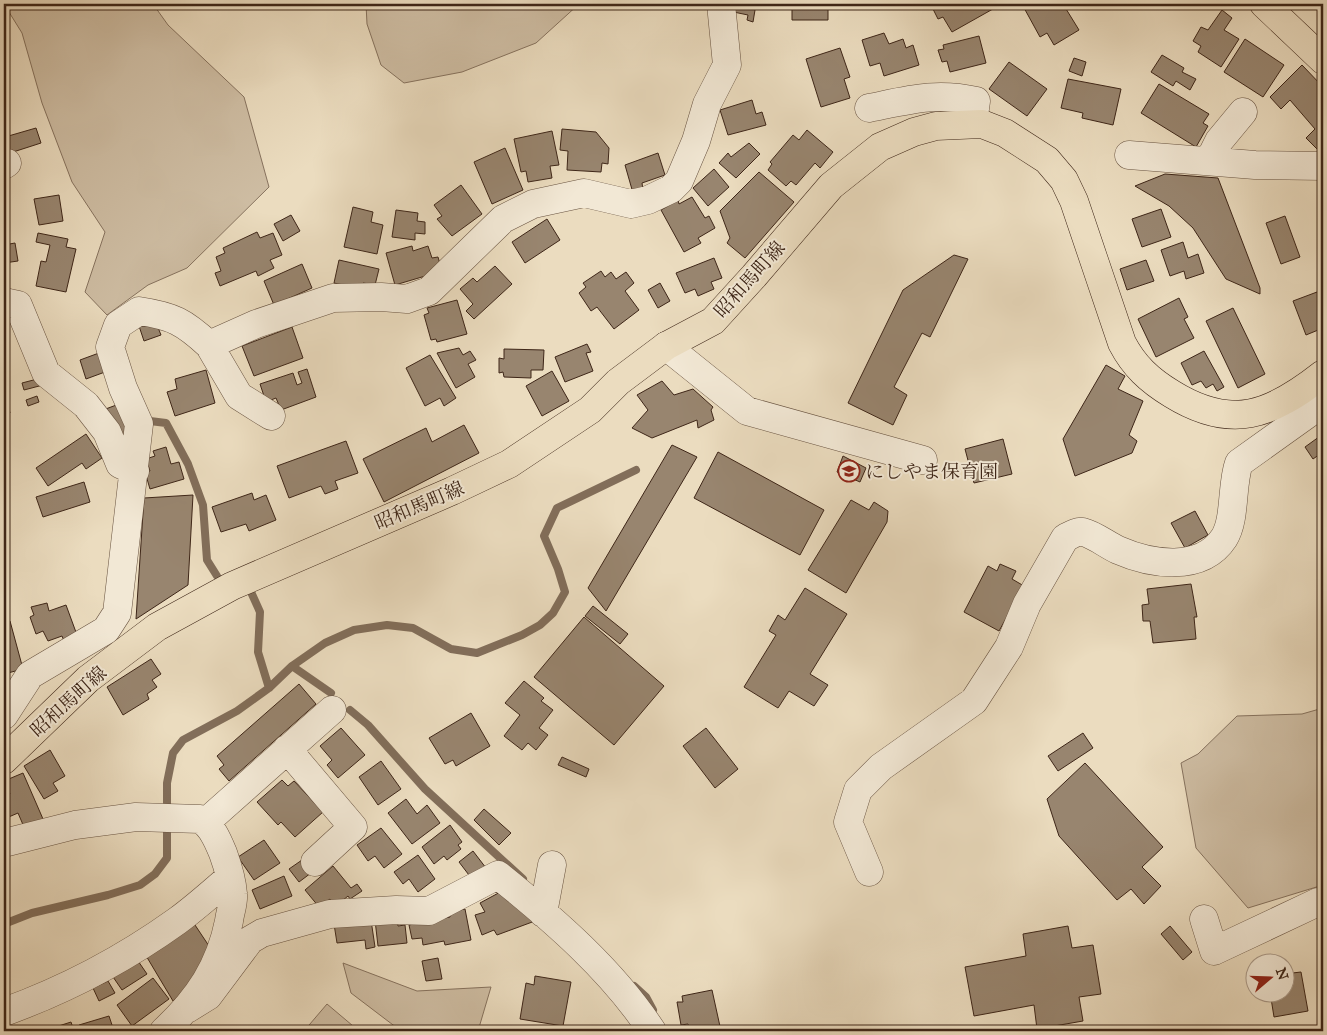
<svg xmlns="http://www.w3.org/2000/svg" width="1327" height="1035" font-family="'IM FELL Great Primer','Noto Serif JP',serif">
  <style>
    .green { fill: #cebda3; stroke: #86725e }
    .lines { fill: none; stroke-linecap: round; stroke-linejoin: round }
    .stream { stroke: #826e5a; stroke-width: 8 }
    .building { fill: #98856f; stroke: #3e2618 }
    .minor-casing { stroke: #695442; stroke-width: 29 }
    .major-casing { stroke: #3e2618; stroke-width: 29 }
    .minor { stroke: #f2e8d5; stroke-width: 28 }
    .major { stroke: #ebdcbf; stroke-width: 28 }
    .labels { text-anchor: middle; stroke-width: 4; stroke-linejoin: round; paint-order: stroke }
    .street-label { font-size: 19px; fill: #3e2618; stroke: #f2e8d5 }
    .poi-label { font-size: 19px; fill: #3e2618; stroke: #f2e8d5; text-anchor: start }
  </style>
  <rect width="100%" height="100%" fill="#ebdcbf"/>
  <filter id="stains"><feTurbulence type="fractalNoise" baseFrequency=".004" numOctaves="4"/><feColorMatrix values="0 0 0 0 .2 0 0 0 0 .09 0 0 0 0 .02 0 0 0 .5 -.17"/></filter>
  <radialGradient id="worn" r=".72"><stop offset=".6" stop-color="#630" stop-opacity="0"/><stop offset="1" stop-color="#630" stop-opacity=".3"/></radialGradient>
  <path class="green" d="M4,4h149l15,21 76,72 25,90 -82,81 -39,17 -41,30 -22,-23 20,-60 -33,-50 -30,-79 -20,-70z
    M366,4h213l-43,39 -74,29 -58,11 -23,-18 -14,-41z
    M1323,708v177l-75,23 -52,-60 -15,-85 17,-9 39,-38 65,-2z
    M343,963l74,28 74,-4 -13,44h-77l-50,-38z
    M327,1004l32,27h-55z"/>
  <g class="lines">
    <path class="stream" d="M150,421l16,2 22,41 15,41 4,55 10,16
      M251,592l9,20 -2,40 11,36
      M292,666l39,27
      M350,710l18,15 57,64 98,90
      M4,924l28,-11 76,-18 32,-10 15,-11 12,-16v-75l6,-30 10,-13 54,-29 32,-23 23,-22 33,-23 29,-13 33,-5 26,3 38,21 26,4 45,-18 18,-10 13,-12 12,-21 -7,-23 -14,-33 13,-28 79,-38
      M634,986l12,11 7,13"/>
  </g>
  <path class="building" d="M726,4h30l-3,18 -6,-2 1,-5 -24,-5z
    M792,4h36v16h-36z
    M938,4h61l1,1 -48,27 -9,-15 -5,2 -6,-12z
    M1028,4h35l16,26 -25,15 -7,-12 -7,4 -17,-31z
    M1222,10l10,8 -8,12 15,9 -18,28 -23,-15 3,-6 -8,-5 8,-14 7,3z
    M884,33l5,11 14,-5 3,9 7,-3 6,20 -35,11 -4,-13 -10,3 -8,-26z
    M979,36l7,27 -36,9 -3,-11 -5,1 -4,-12 6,-1 -1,-4z
    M1245,39l39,26 -21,32 -39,-25z
    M840,48l10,29 -6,2 6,19 -29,9 -15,-48z
    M1162,55l22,13 -2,4 14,7 -6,11 -14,-9 -3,5 -22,-14z
    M1074,58l12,4 -4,14 -13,-5z
    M1009,62l38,27 -20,27 -38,-27z
    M1302,65l21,22v60l-4,4 -13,-13 9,-9 -25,-29 -9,9 -11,-12z
    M1068,79l53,10 -8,36 -31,-7 1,-5 -22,-5z
    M1159,84l50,30 -6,9 5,3 -12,21 -55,-34z
    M752,100l4,14 6,-2 4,13 -38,10 -8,-25z
    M36,128l5,15 -31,10 -5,-16z
    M562,129l34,3 13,16 -1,16 -6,-1 -1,9 -34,-2 1,-19 -8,-1z
    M807,130l26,22 -13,16 -5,-5 -19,22 -5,-4 -5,5 -18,-16 4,-6 -2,-2 23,-27 6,5z
    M552,131l7,34 -9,1 2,12 -24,4 -2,-11 -5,1 -7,-33z
    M749,143l11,11 -24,24 -17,-15 9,-10 3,4z
    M505,148l18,42 -31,14 -18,-42z
    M658,153l7,22 -23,8 1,7 -10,3 -8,-28z
    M714,169l15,18 -21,19 -15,-18z
    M759,172l35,30 -49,56 -18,-15 3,-5 -10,-27z
    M1165,174l53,4 42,110v6l-34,-15 -33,-51 -24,-22 -34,-20z
    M461,185l21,29 -30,22 -15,-17 5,-3 -8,-11z
    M59,195l4,26 -24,4 -5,-26z
    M692,197l13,21 4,-2 6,12 -17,10 3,5 -17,9 -23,-42 17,-10 1,4z
    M353,207l20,5 -2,10 12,3 -6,29 -33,-7z
    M1161,209l10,28 -29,10 -10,-28z
    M396,210l22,3 -1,8 8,1v12l-10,-1v7l-23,-3z
    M291,215l9,16 -17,10 -9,-17z
    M1285,216l15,41 -19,7 -15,-41z
    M547,219l13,21 -35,23 -13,-21z
    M257,232l3,6 13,-5 9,22 -12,5 4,8 -16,8 -2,-5 -36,15 -5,-13 6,-2 -5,-14 9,-4 -2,-5z
    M38,233l30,6 -2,8 10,2 -10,43 -30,-6 5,-25 5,1 4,-17 -14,-3z
    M1183,242l5,16 10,-4 6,19 -18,6 -2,-8 -14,5 -9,-26z
    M15,243l3,18 -14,2v-18z
    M412,246l1,5 15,-5 4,12 6,-1 4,14 -47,14 -9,-32z
    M954,255l14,4 -38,78 -8,-4 -28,54 13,8 -14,30 -45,-22 55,-113z
    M714,258l8,20 -11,4 3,7 -16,7 -3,-7 -10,4 -9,-20z
    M339,260l40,9 -4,16 -12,-2 -1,6 -28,-6z
    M1146,260l8,21 -27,9 -7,-21z
    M302,264l10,24 -38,17 -10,-24z
    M495,266l17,18 -38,35 -8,-8 7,-7 -13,-15 13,-11 4,4z
    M601,271l4,6 6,-5 5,7 10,-7 8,11 -9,8 14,19 -25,19 -17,-22 -6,4 -12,-18 7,-6 -3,-4z
    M660,283l10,18 -12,7 -10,-18z
    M1317,292l6,16v20l-17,7 -13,-34z
    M1179,298l9,19 -4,2 10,19 -38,19 -18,-38z
    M457,300l10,34 -30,8 -1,-3 -5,1 -7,-25 5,-2 -2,-5z
    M1233,308l32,66 -27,14 -32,-67z
    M155,320l6,15 -17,6 -5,-15z
    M292,327l11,31 -49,18 -12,-30z
    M587,344l4,8 -5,1 7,18 -28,11 -10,-25z
    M459,348l4,7 7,-4 6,9 -8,4 7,13 -19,11 -19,-35z
    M504,349l40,1 -1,20h-12v8l-27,-1 -1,-5 -4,1v-15l5,1z
    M1204,351l20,36 -7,4 -4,-7 -7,4 -5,-7 -9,4 -11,-22z
    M99,353l6,19 -19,7 -6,-19z
    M430,355l26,43 -12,8 -4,-8 -15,8 -19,-38z
    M1106,365l19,11 -7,13 25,12 -14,34 8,6 -5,12 -57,23 -12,-37z
    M307,369l9,28 -35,13 -5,-12 -10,4 -6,-18 33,-11 4,12 5,-2 -4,-11z
    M206,370l9,33 -40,13 -8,-24 10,-3 -2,-10z
    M552,371l17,30 -27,15 -16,-30z
    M41,378l2,7 -19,5 -2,-7z
    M662,381l12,14 19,-6 20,18 -2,3 3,10 -16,8 -1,-8 -45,18 -20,-10 16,-18 -11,-15z
    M4,390l6,23 -6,2z
    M37,396l2,6 -11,4 -2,-6z
    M119,404l13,37 -15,5 -14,-36z
    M464,425l15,28 -95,49 -21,-43 63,-31 6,14z
    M86,434l16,24 -16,11 -4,-6 -34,23 -12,-18z
    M1323,434v18l-10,7 -8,-12z
    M1003,439l9,35 -38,9 -9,-34z
    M346,441l12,32 -23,8 3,8 -13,5 -4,-8 -32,12 -12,-32z
    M672,445l25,12 -91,154 -18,-23z
    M166,447l5,17 8,-2 5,17 -34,10 -5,-17 5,-1 -4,-12 9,-3 -2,-5z
    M718,452l106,58 -24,45 -106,-57z
    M843,456l23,12 -6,14 -23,-10z
    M84,482l6,20 -47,15 -7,-20z
    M252,493l2,7 12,-5 10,25 -27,11 -3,-7 -25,8 -9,-25z
    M193,495l-5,90 -52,34 8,-121z
    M851,500l18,10 5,-8 14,9 -1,11 -41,71 -38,-23z
    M1195,511l13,24 -23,13 -14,-25z
    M1000,564l16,7 -4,8 12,7 -25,45 -35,-19 24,-46 9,5z
    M1191,584l6,33h-3l2,22 -43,4 -3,-22h-7l-1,-16 7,-1 -2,-15z
    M805,588l42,26 -37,60 18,11 -14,21 -25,-15 -11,17 -34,-21 32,-52 -7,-4 9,-16 7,5z
    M47,603l2,8 17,-6 11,30 -13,6 -2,-5 -14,5 -5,-10 -7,3 -6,-17 4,-2 -3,-8z
    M593,606l35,28 -8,10 -35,-28z
    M584,617l80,69 -50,59 -80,-68z
    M10,621l13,48 -19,5v-51z
    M151,659l10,15 -9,6 5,7 -10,7 2,5 -26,16 -16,-28z
    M524,681l20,17 -3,3 12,9 -14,18 9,7 -12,15 -8,-7 -6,7 -18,-14 16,-21 -15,-12z
    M299,684l17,20 -87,77 -10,-12 5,-4 -7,-9z
    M471,713l19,33 -34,20 -3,-6 -8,4 -16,-26z
    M341,728l24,27 -27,23 -11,-13 5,-5 -12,-14z
    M706,728l32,41 -23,19 -32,-42z
    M1083,733l10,15 -35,23 -10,-15z
    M50,750l15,26 -12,7 5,8 -14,8 -20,-33z
    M562,757l27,12 -3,8 -28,-12z
    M381,761l20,28 -23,16 -19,-28z
    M1085,763l78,84 -21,20 19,19 -17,18 -13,-15 -14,11 -58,-64 -12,-37z
    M23,773l20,46 -19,8 -6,-14 -14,6v-23l6,-2 -6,-13z
    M282,780l6,6 6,-5 29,31 -28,25 -14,-15 -3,3 -21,-23z
    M406,799l11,15 10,-9 13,18 -28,21 -24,-31z
    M484,809l27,24 -12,12 -25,-25z
    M450,825l12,17 -4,3 3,4 -14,11 -3,-4 -10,8 -12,-17z
    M381,828l21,26 -18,14 -9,-12 -7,5 -11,-16z
    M264,840l16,23 -26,17 -16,-23z
    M473,851l13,17 -14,11 -13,-17z
    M418,855l17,24 -17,13 -9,-13 -6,5 -9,-12z
    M302,860l9,13 -12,9 -10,-13z
    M333,866l18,22 6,-4 5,7 -12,8 -2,-3 -12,10 -6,-7 -11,8 -14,-17z
    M284,876l8,20 -32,13 -8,-19z
    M504,890l31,31 -38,14 -3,-5 -12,5 -7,-20 10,-3 -5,-9z
    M465,909l6,31 -26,5 -1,-4 -21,4 -1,-7 -10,1 -3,-14 41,-8v-5z
    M397,918l1,8 7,-1 2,18 -29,3 -3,-26z
    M371,920l4,27 -9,2 -1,-9 -28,3 -3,-19z
    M193,922l18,27 -19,33 -19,19 -28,-47z
    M1068,926l4,22 21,-3 8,49 -22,3 4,24 -46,8 -3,-24 -60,11 -9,-49 61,-11 -3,-22z
    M1170,926l22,26 -9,8 -22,-26z
    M136,958l11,16 -25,16 -11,-16z
    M438,958l4,21 -16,2 -4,-20z
    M1301,972l7,39 -34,6 -4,-25h14v-18z
    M535,976l36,6 -8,44 -43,-7 6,-36 8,2z
    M153,978l16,21 -37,27 -15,-21z
    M108,981l7,12 -16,8 -6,-13z
    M712,990l9,41 -31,-1 -2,-6 -7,1 -4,-23h6l-1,-6z
    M109,1016l5,15h-33l-2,-6z
    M71,1022l3,9h-31z"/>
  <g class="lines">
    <g class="minor-casing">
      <path id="minor" d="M869,108c40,-8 67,-16 107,-7l-3,22
        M1129,155l126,10 68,1
        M1209,161l10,-20 24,-29
        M4,165l3,-2
        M4,302l14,3 28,68 40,32 21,27 13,32 15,7
        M209,345l30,51 32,20
        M666,346l81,65 176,49
        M4,715l26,-40 76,-45 11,-17 22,-189 -16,-36 -13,-41 8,-22 21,-14c34,5 45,11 70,34l47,-21 77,-26 48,-1 26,2 22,-8 74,-72 30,-15 51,-11 47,11 17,-4 23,-11 8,-8 17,-40 11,-37 20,-39 -6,-61
        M287,749l66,78 -38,35
        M206,822l126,-112
        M4,843l71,-18 61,-8 64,2c12,7 18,22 23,34 5,14 9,27 10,41 1,9 -3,18 -4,27 -9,46 -31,78 -65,110
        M869,872l-21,-50 10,-32 23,-23 93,-66 35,-54 18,-43 38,-66c6,-3 12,-7 18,-6 12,3 24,13 35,18 32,14 83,23 106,-12 12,-19 7,-53 15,-75l84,-60
        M543,913l9,-48
        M1204,919l10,32 104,-49 5,2
        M187,1009l21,-13 42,-56 12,-7 68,-19 66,-4 33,1 69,-36c56,45 115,96 154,156
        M4,1012c61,-22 120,-53 173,-91 18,-13 36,-29 53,-44"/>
    </g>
    <g class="major-casing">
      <path id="major" d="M1264,4l59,56
        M4,760l84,-81 69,-52 75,-41 220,-95 57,-27 81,-54 28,-28 48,-36 47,-25 41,-45 77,-90 49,-39 34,-15 22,-6 46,-2 23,9 42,27 17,20 10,21 48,142c12,23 27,37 50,51 60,37 99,21 151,-20"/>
    </g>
    <use href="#minor" class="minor"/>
    <use href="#major" class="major"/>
  </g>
  <defs>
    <g id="school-ring" transform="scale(1.125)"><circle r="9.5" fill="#f2e8d5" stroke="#8f2418" stroke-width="1.5"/><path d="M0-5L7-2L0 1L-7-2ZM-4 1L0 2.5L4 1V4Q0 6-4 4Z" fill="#8f2418"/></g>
  </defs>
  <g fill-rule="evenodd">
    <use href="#school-ring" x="849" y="471"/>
  </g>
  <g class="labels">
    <g class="street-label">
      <text transform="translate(749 279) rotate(-48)" y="7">昭和馬町線</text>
      <text transform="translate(419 505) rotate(-23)" y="7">昭和馬町線</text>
      <text transform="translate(68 701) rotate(-42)" y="7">昭和馬町線</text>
    </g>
    <g class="poi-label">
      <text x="865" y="478">にしやま保育園</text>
    </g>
  </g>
  <rect width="1327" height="1035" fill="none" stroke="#ebdcbf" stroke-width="20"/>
  <rect x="5" y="5" width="1317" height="1025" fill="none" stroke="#3e2618" stroke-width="2.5"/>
  <rect x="10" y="10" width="1307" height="1015" fill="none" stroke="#3e2618"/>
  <g transform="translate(1270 978) rotate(71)"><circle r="24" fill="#f2e8d5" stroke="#aa9a89"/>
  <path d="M0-4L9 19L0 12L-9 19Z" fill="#8f2418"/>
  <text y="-8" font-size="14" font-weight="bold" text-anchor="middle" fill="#3e2618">N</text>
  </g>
  <rect width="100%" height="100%" filter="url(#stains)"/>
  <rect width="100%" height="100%" fill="url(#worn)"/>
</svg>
